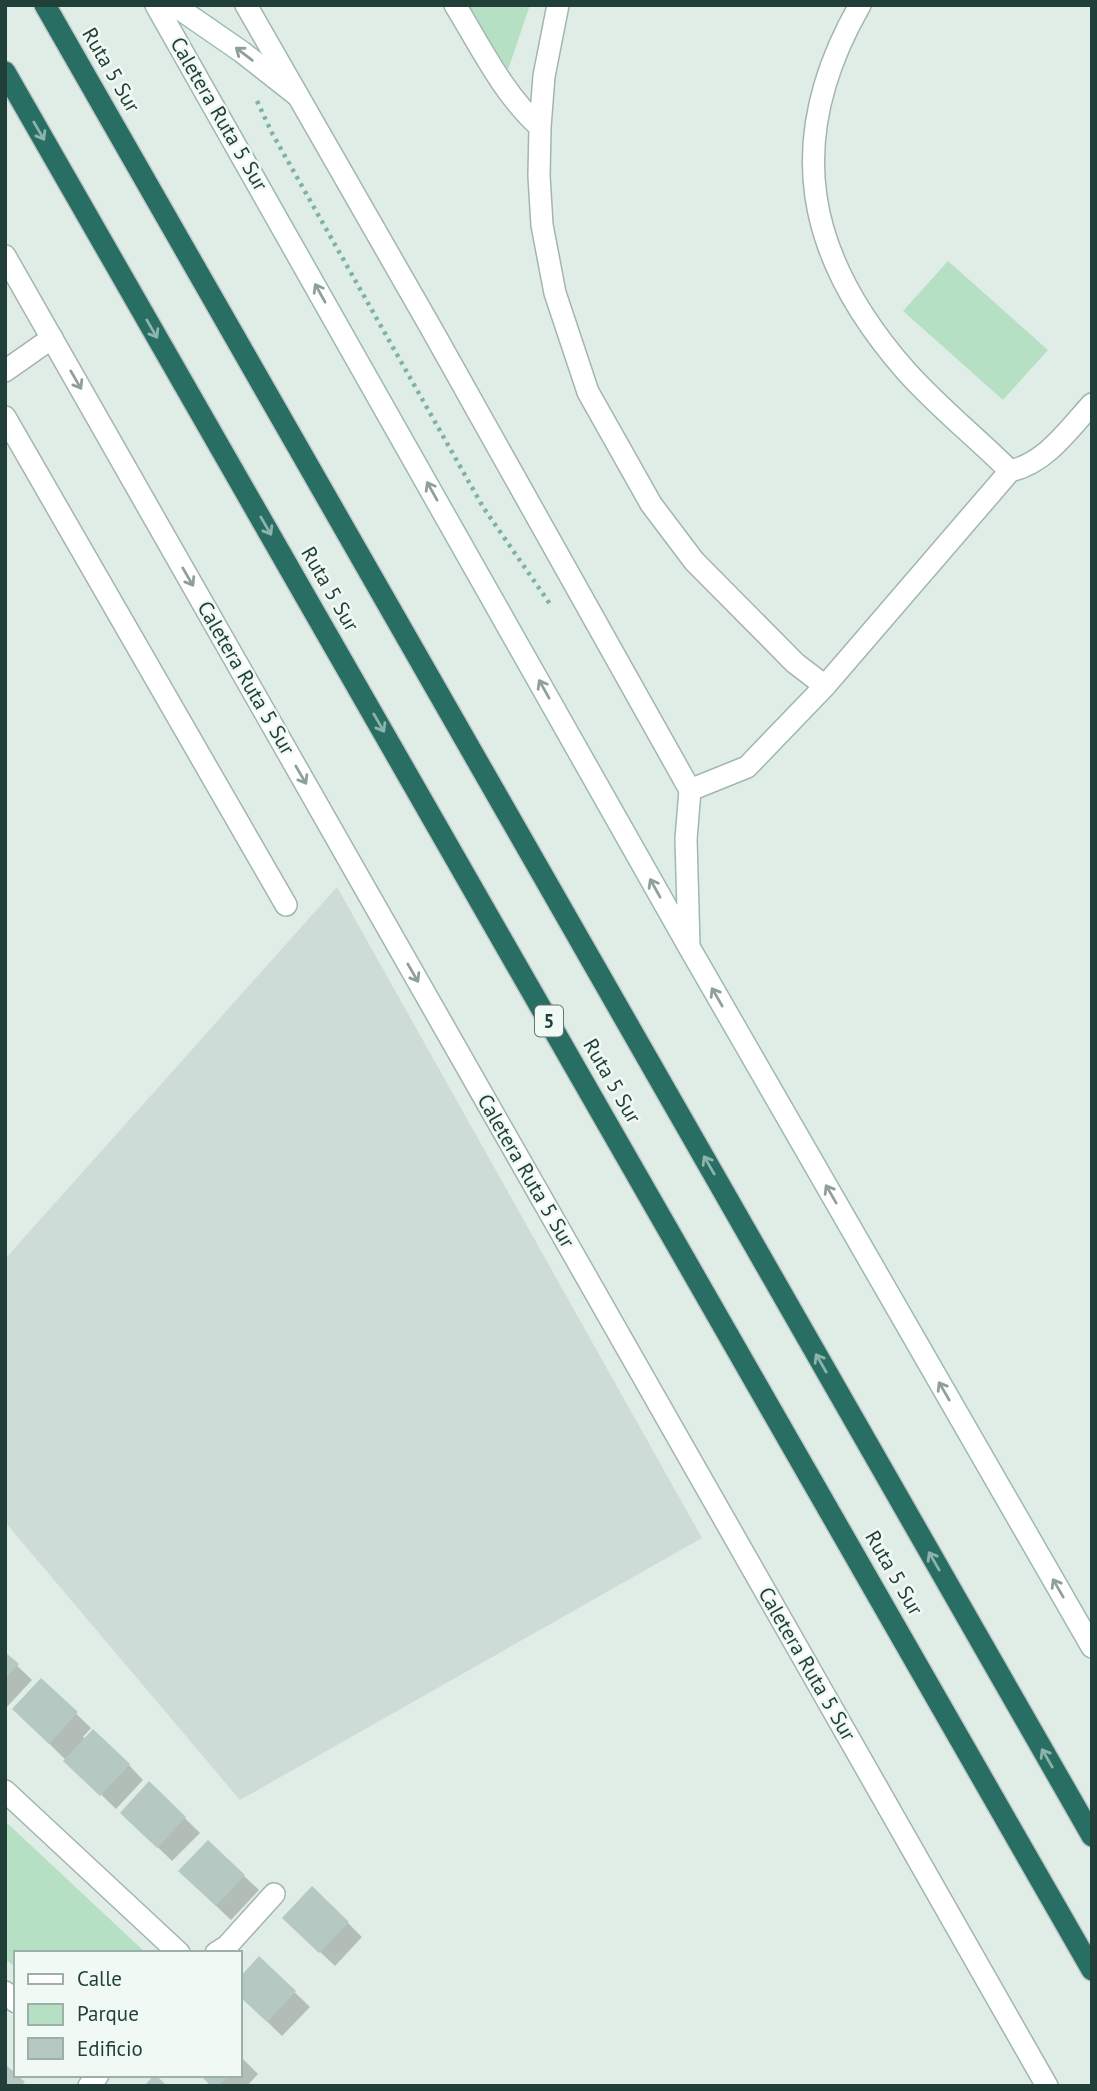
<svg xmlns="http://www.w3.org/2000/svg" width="1097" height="2091" font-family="'PT Sans',sans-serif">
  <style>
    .built { fill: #cedcd7 }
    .green { fill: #b6e0c4 }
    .shadow { fill: #0003 }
    .building { fill: #b5c8c1 }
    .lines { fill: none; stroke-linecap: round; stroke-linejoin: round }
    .minor-casing { stroke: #a2b5af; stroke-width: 24 }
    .tertiary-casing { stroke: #a2b5af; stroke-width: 24 }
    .secondary-casing { stroke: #9db9b1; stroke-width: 24 }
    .motorway-casing { stroke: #c0c9c7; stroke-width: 24 }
    .path { stroke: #7db3a5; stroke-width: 4.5; stroke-dasharray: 3.5 5; stroke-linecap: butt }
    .minor { stroke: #fff; stroke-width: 21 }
    .tertiary { stroke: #fff; stroke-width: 21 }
    .secondary { stroke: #fff; stroke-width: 21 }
    .motorway { stroke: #286e63; stroke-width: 21 }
    .oneway { stroke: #8f9f9c }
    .oneway2 { stroke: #8cb4ac }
    .labels { text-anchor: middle; stroke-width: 5; stroke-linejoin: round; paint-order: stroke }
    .shield { fill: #f1f9f5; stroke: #5e7771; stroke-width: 2 }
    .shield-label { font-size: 19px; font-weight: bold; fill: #1f3f38 }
    .street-label { font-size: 21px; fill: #1f3f38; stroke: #f1f9f5 }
  </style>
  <rect width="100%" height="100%" fill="#e0ede7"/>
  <path class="built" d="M337,887l365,651 -462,262 -235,-278v-263z"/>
  <path class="green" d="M468,5h62l-22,65z
    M948,261l100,89 -45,50 -100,-89z
    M5,1821l141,132h-130v15l-11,-9z"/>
  <path class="shadow" d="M5,1654l27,26 -27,29z
    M41,1680l50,48 -8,9 46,28 14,15 -27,29 -87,-85z
    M150,1784l50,49 -28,28 -35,-34z
    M244,1876l15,14 -28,30 -36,-34z
    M348,1923l14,14 -27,29 -36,-34z
    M259,1958l51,49 -28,29 -42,-41v-16z
    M240,2056l18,18 -11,12h-35l-11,-11h39z"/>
  <path class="building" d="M5,1652l14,12 -14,15z
    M41,1678l37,34 -29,32 -37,-35z
    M93,1729l37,35 -30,32 -37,-35z
    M149,1781l37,36 -29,31 -37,-35z
    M208,1840l37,35 -29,31 -38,-35z
    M312,1886l37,36 -30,31 -37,-35z
    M259,1956l37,35 -29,31 -27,-25v-20z
    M5,2064l20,18 -4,4h-16z
    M154,2075h2l11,11h-23z
    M200,2075h29l-10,11h-8z"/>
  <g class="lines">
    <g class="minor-casing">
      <path id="minor" d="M246,5l185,323 259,462 57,-23 78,-81 185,-215c36,-8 58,-41 82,-67
        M455,5c26,42 48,89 85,122
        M558,5l-14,71 -4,51 -1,49 3,49 13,68 33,99 63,112 43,57 101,102 30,23
        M860,5c-78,136 -55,251 46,366 32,36 70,66 104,100
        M5,371l47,-33
        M5,417l281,488
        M5,1791l174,162
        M216,1953l11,-7 47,-52
        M5,1992l11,10
        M89,2086l9,-11"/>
    </g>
    <g class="tertiary-casing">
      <path id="tertiary" d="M5,256l1042,1830"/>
    </g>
    <g class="secondary-casing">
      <path id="secondary" d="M156,5l533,942 403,700
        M174,5l68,47 56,44
        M689,945l-3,-106 4,-49"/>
    </g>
    <g class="motorway-casing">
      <path id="motorway" d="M45,5l1047,1831
        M5,72l1087,1898"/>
    </g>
    <path class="path" d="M257,101l15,32 211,374 67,97"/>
    <use href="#minor" class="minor"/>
    <use href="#tertiary" class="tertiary"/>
    <use href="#secondary" class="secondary"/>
    <use href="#motorway" class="motorway"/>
  </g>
  <defs><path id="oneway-shaft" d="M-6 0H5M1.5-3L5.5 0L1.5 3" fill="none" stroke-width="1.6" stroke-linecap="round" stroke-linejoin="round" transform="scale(1.75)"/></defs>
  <g class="oneway">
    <use href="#oneway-shaft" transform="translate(244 54) rotate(-143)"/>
    <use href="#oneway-shaft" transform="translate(320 293) rotate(-119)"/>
    <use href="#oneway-shaft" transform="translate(76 380) rotate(60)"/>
    <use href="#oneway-shaft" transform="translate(432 491) rotate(-119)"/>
    <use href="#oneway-shaft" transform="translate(188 577) rotate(60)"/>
    <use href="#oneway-shaft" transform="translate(544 689) rotate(-119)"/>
    <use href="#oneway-shaft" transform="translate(301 775) rotate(60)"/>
    <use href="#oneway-shaft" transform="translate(655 888) rotate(-119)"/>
    <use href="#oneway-shaft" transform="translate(413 973) rotate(60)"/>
    <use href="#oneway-shaft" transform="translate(717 997) rotate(-120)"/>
    <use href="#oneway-shaft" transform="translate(831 1194) rotate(-120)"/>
    <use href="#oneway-shaft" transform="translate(944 1391) rotate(-120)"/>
    <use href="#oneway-shaft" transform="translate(1058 1588) rotate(-120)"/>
  </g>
  <g class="oneway2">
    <use href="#oneway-shaft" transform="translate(39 131) rotate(60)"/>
    <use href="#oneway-shaft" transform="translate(152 329) rotate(60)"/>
    <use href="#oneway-shaft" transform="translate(266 526) rotate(60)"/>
    <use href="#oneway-shaft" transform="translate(379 723) rotate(60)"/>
    <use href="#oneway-shaft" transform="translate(709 1165) rotate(-120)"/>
    <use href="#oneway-shaft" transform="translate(821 1363) rotate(-120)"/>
    <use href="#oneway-shaft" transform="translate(934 1561) rotate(-120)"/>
    <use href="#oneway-shaft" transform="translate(1047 1758) rotate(-120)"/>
  </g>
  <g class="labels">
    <rect class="shield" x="535" y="1005.5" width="28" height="31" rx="5"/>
    <g class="shield-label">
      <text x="549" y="1028">5</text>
    </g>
    <g class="street-label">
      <text transform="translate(111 70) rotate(60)" y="7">Ruta 5 Sur</text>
      <text transform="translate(219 114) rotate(60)" y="7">Caletera Ruta 5 Sur</text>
      <text transform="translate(330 589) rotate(60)" y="7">Ruta 5 Sur</text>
      <text transform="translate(246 678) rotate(60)" y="7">Caletera Ruta 5 Sur</text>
      <text transform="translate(612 1081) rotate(60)" y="7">Ruta 5 Sur</text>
      <text transform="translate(526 1171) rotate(60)" y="7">Caletera Ruta 5 Sur</text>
      <text transform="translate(894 1573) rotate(60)" y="7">Ruta 5 Sur</text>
      <text transform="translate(807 1664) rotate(60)" y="7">Caletera Ruta 5 Sur</text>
    </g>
  </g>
  <rect width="1097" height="2091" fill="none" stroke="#1f3f38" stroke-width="14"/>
  <rect x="14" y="1951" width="228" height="126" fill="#f1f9f5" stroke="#9dafa9" stroke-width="2"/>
  <rect x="28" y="1974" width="35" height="10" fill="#ffffff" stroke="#9dafa9" stroke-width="2"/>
  <text x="77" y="1986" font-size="21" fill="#1f3f38">Calle</text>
  <rect x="28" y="2004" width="35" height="21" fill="#b6e0c4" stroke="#9dafa9" stroke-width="2"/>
  <text x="77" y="2021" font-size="21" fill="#1f3f38">Parque</text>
  <rect x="28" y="2038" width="35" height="21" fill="#b5c8c1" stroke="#9dafa9" stroke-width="2"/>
  <text x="77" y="2056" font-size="21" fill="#1f3f38">Edificio</text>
</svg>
